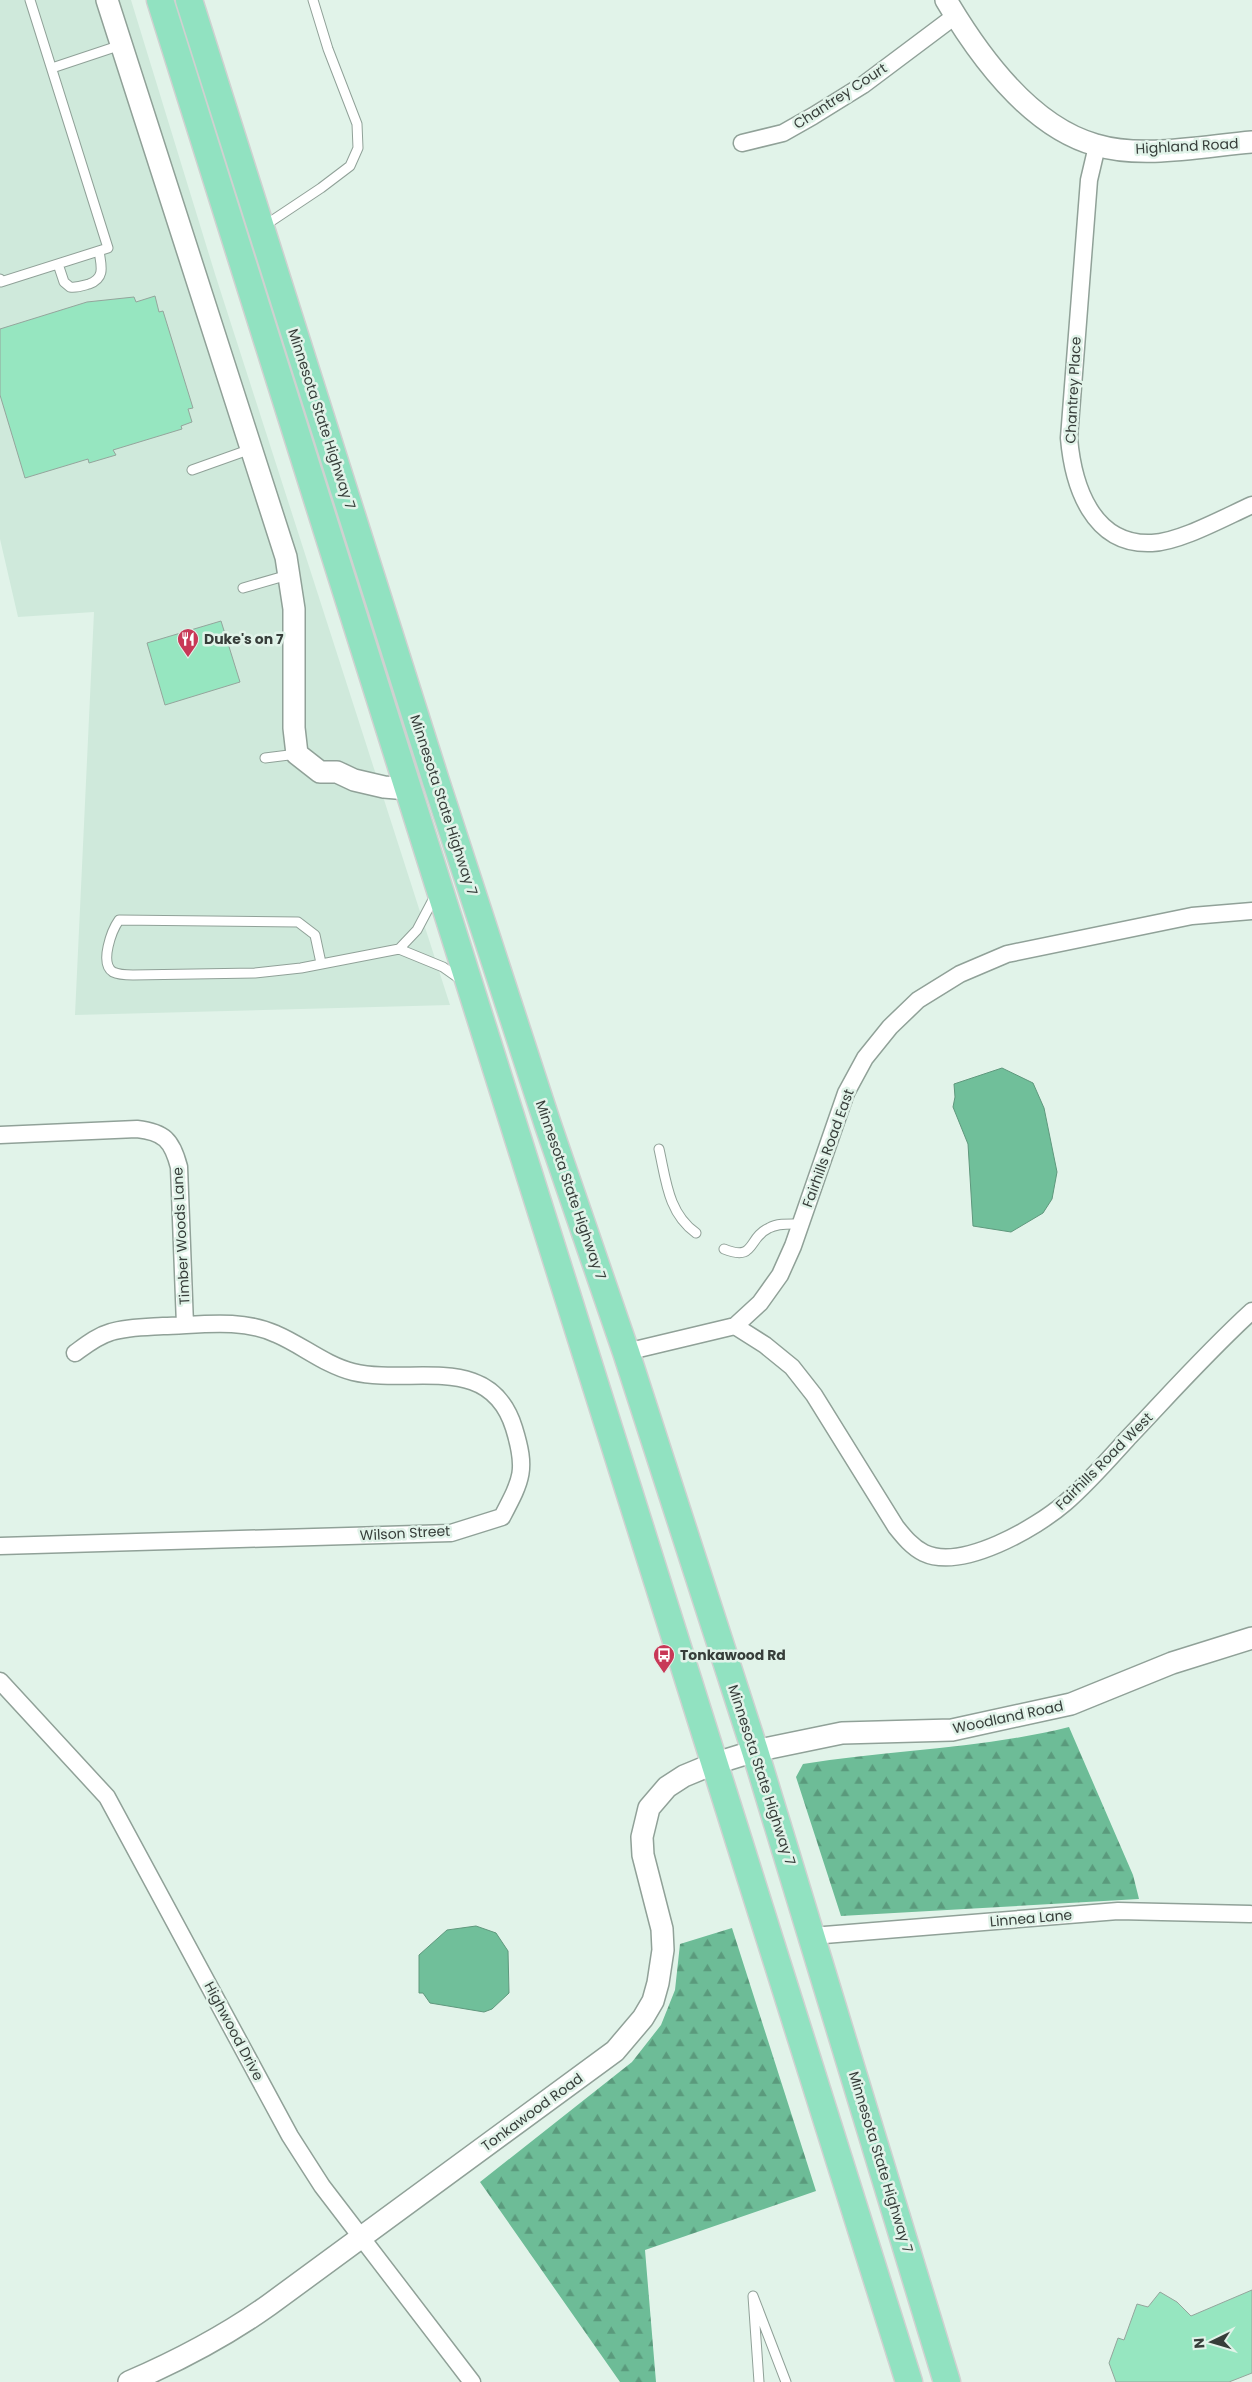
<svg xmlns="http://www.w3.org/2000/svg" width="1252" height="2382" font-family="Poppins,sans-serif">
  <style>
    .built { fill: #cfe9db }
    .forest { fill: url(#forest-firs) }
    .water { fill: #70bf9a; stroke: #5f987d }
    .building { fill: #96e6c0; stroke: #94a59c }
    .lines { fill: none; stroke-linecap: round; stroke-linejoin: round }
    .service-casing { stroke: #90a198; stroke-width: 11 }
    .minor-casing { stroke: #90a198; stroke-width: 19 }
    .tertiary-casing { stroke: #90a198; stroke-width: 24 }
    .primary-casing { stroke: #cfd1d0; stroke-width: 29 }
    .service { stroke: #fff; stroke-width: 9 }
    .minor { stroke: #fff; stroke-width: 16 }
    .tertiary { stroke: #fff; stroke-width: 21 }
    .primary { stroke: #91e2c1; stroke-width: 26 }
    .labels { text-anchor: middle; stroke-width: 5; stroke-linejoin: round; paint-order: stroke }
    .street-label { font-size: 14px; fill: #373e3a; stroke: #e1f3e9 }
    .poi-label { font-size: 14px; font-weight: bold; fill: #373e3a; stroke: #e1f3e9; text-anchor: start }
  </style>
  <defs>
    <pattern id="forest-firs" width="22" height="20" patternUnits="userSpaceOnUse" patternTransform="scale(1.25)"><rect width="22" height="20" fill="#6dbc97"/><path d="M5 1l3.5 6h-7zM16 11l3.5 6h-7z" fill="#5a9a7c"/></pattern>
  </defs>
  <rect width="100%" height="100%" fill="#e1f3e9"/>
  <path class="built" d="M0,0h131l84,274 235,731 -375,10 19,-403 -76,5 -18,-78z"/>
  <path class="forest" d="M1069,1727l64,148 6,24 -298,17 -45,-139 7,-13c88,-14 178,-15 266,-37z
    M732,1928l84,263 -171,59 11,132h-36l-140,-200 152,-120 29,-37 14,-35 5,-46z"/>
  <path class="water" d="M1002,1068l31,15 11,25 13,64 -5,27 -9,14 -32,19 -38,-6 -5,-82 -15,-37 2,-10 -1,-13z
    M476,1926l20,7 12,18 1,42 -17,16 -8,3 -54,-9 -7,-10h-4v-38l28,-25z"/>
  <path class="building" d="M155,296l4,16 4,-1 30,97 -5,1 4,13 -11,4 1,3 -69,21 3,5 -27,8 -1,-4 -63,19 -25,-83v-66l87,-27 47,-5 2,5z
    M221,621l19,61 -75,23 -18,-62z
    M1252,2290v83l-23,9h-113l-7,-19 9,-25 6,2 13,-36 11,3 12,-15 17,10 14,14z"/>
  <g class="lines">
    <g class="service-casing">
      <path id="service" d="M52,68l69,-23
        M264,226l57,-38 29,-22 8,-18 -1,-24 -29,-75 -15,-49
        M58,264l6,18 6,5c7,1 12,-1 19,-3 17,-6 12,-19 10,-33
        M0,279l1,3 107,-34 -78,-248
        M192,470l59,-21
        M243,588l45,-13
        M265,758l32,-4
        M399,949l18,-19 19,-36
        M321,963l-6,-28 -17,-13 -179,-2c-7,10 -20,43 -6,52 6,3 14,3 20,3l122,-2 46,-5 98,-19 44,18 17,12
        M659,1149c7,31 9,64 37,84
        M724,1249c32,13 23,-11 45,-21 9,-5 21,-4 31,-4
        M759,2382l-6,-86 33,86"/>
    </g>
    <g class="minor-casing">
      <path id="minor" d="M742,143l41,-10 30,-17 50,-31 92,-69
        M1097,146l-8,34 -20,258c4,47 23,108 83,105 28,-1 73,-26 100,-38
        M0,1135l137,-6c27,3 35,11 42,38l6,158
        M735,1326l30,19 27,22 22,28 82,132c8,10 16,20 28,26 38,18 112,-25 141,-50 23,-20 43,-43 63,-65 41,-43 80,-87 124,-127
        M626,1352l109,-26 25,-23 20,-28 13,-29 53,-153 19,-35 25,-31 28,-27 42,-26 47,-20 185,-38 60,-5
        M0,1546l451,-13 51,-16c20,-38 25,-47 12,-89 -24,-77 -102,-42 -161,-56 -28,-7 -51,-27 -77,-38 -35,-16 -76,-9 -113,-8 -17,1 -36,1 -52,6 -14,4 -25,13 -36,21
        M0,1681l107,116 183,339 32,50 150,196
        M812,1936l306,-25 132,3"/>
    </g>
    <g class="tertiary-casing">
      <path id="tertiary" d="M107,0l179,557 8,52v119l3,26 23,18h17l17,8 30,7 24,2
        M946,0c33,56 85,127 150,145 46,14 108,1 156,-3
        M129,2382c51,-22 95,-45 140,-77l346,-254 28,-33 10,-17 5,-18 5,-33 -1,-21 -19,-74 -1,-18 7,-29 18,-21 17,-11 29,-12 42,-13 87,-18 110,-3 119,-26 101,-41 80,-25"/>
    </g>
    <g class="primary-casing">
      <path id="primary" d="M160,0l749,2382
        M189,0l247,781 112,344 78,227 129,399 192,631"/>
    </g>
    <use href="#service" class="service"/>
    <use href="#minor" class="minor"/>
    <use href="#tertiary" class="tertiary"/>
    <use href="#primary" class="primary"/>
  </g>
  <defs>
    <g id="restaurant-pin" transform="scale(1.125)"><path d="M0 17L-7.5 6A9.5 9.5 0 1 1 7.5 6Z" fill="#c83857" stroke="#e1f3e9"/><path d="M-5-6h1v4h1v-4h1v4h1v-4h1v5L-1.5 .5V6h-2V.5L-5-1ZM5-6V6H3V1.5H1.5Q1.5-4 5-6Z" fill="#fff"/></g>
    <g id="bus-pin" transform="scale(1.125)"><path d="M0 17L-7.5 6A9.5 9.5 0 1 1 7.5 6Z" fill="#c83857" stroke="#e1f3e9"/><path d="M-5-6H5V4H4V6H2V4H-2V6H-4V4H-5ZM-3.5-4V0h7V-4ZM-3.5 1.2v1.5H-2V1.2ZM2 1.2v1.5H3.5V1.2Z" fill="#fff"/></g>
  </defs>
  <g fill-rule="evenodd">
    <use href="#restaurant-pin" x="188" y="639"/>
    <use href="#bus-pin" x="664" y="1655"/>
  </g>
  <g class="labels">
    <g class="street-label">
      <text transform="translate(840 96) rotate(-33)" y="5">Chantrey Court</text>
      <text transform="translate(1187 146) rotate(-3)" y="5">Highland Road</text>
      <text transform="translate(1073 390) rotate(-87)" y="5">Chantrey Place</text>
      <text transform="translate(322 419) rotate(72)" y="5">Minnesota State Highway 7</text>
      <text transform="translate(444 805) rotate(72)" y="5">Minnesota State Highway 7</text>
      <text transform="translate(828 1148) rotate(-70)" y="5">Fairhills Road East</text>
      <text transform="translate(571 1190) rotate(71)" y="5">Minnesota State Highway 7</text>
      <text transform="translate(181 1236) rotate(-93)" y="5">Timber Woods Lane</text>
      <text transform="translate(1104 1461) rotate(-45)" y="5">Fairhills Road West</text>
      <text transform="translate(405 1533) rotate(-3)" y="5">Wilson Street</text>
      <text transform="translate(1008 1717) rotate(-12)" y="5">Woodland Road</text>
      <text transform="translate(762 1775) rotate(72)" y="5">Minnesota State Highway 7</text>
      <text transform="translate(1031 1918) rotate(-5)" y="5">Linnea Lane</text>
      <text transform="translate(234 2031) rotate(62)" y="5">Highwood Drive</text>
      <text transform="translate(532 2112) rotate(-36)" y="5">Tonkawood Road</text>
      <text transform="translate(881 2162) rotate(73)" y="5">Minnesota State Highway 7</text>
    </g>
    <g class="poi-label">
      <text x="204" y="644">Duke's on 7</text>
      <text x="680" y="1660">Tonkawood Rd</text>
    </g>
  </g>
  <g transform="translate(1212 2342) rotate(265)" stroke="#e1f3e9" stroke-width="4" paint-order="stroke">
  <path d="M0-4L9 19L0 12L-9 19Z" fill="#373e3a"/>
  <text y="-8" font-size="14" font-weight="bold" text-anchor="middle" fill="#373e3a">N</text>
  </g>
</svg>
